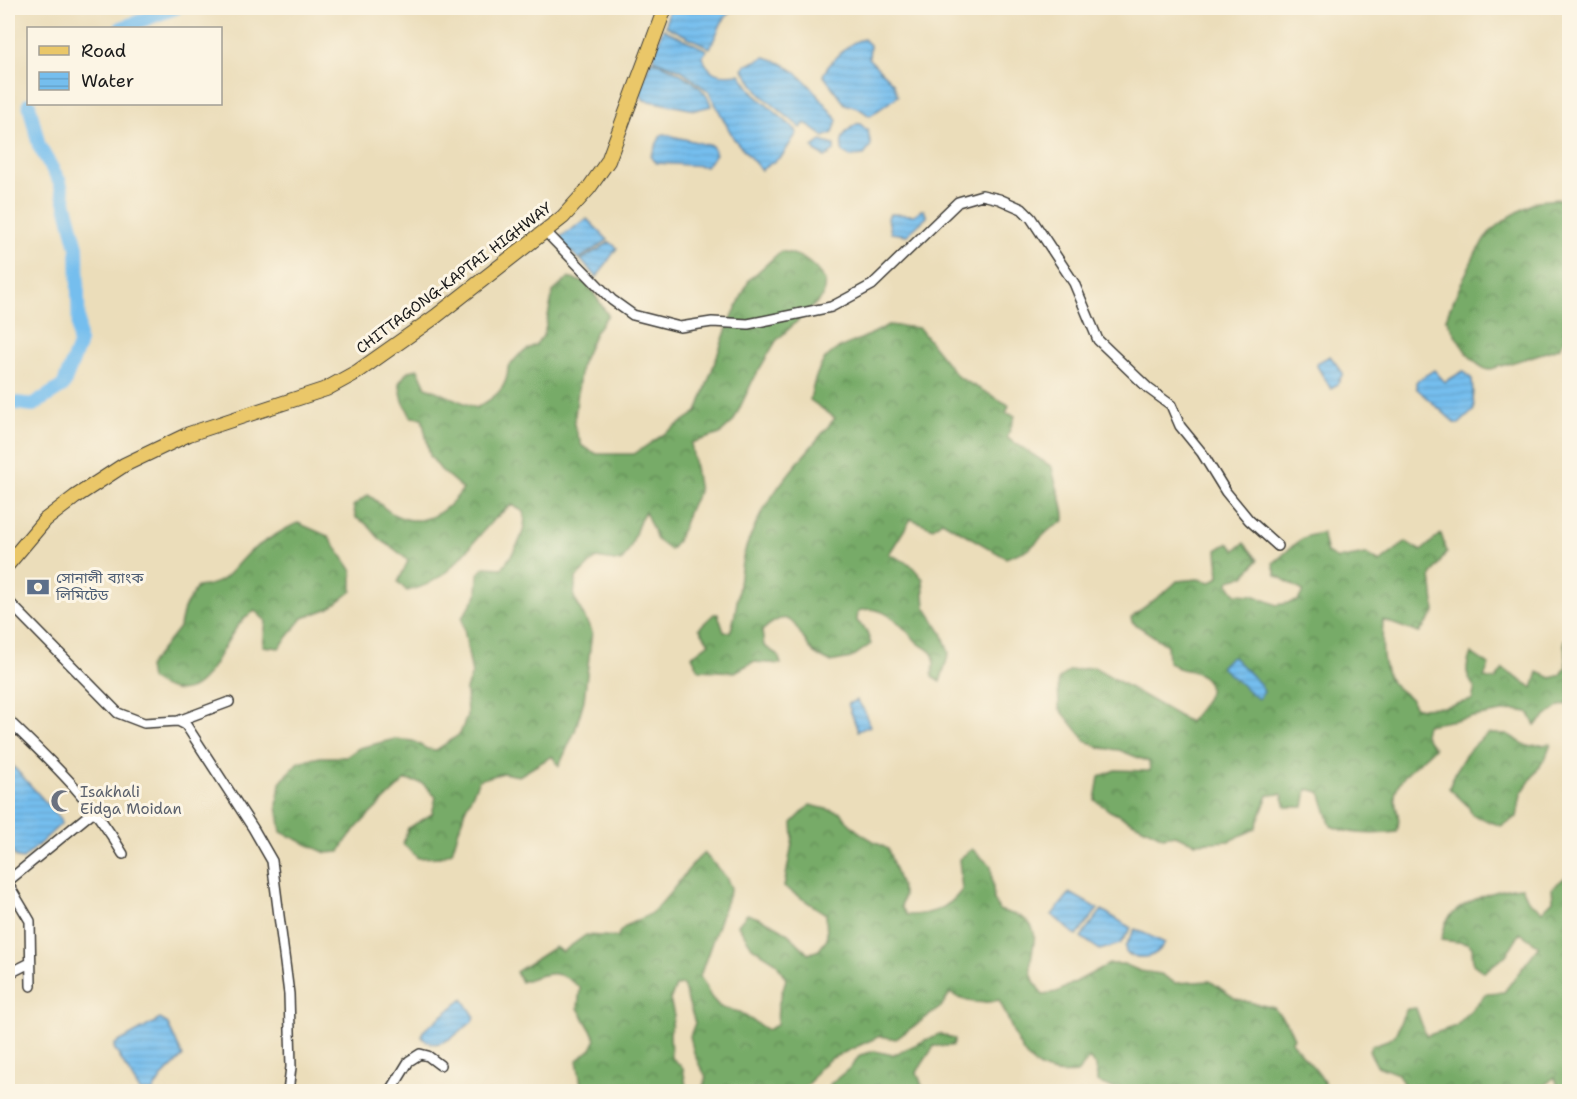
<svg xmlns="http://www.w3.org/2000/svg" width="1577" height="1099" font-family="'Shantell Sans','Noto Sans Bengali',sans-serif">
  <style>
    .forest { fill: url(#forest-crowns); stroke: #4a6442; stroke-width: 1.5 }
    .water { fill: url(#water-rules); stroke: #486d85; stroke-width: 1.5 }
    .lines { fill: none; stroke-linecap: round; stroke-linejoin: round }
    .river { stroke: #75beee; stroke-width: 14 }
    .minor-casing { stroke: #3b3934; stroke-width: 12 }
    .primary-casing { stroke: #3b3934; stroke-width: 16 }
    .minor { stroke: #fff; stroke-width: 9 }
    .primary { stroke: #eac769; stroke-width: 14 }
    .labels { text-anchor: middle; stroke-width: 6; stroke-linejoin: round; paint-order: stroke }
    .street-label { font-size: 15px; fill: #1c1c1c; stroke: #fcf5e5 }
    .service-label { font-size: 15px; fill: #4e5e75; stroke: #fcf5e5; text-anchor: start }
    .worship-label { font-size: 15px; fill: #5b616d; stroke: #fcf5e5; text-anchor: start }
  </style>
  <defs>
    <pattern id="forest-crowns" width="20" height="18" patternUnits="userSpaceOnUse" patternTransform="scale(1.5)"><rect width="20" height="18" fill="#77ab68"/><path d="M2 6a3 3 0 1 1 6 0M12 15a3 3 0 1 1 6 0" fill="none" stroke="#618a55"/></pattern>
    <pattern id="water-rules" width="6" height="5" patternUnits="userSpaceOnUse" patternTransform="scale(1.5)"><rect width="6" height="5" fill="#75beee"/><path d="M0 2.5h6" fill="none" stroke="#65a3cc"/></pattern>
  </defs>
  <rect width="100%" height="100%" fill="#fcf5e5"/>
  <filter id="ink" filterUnits="userSpaceOnUse"><feTurbulence type="fractalNoise" baseFrequency=".0167" numOctaves="2"/><feDisplacementMap in="SourceGraphic" scale="12" xChannelSelector="R" yChannelSelector="G"/><feConvolveMatrix kernelMatrix="1 2 1 2 8 2 1 2 1" color-interpolation-filters="sRGB"/></filter>
  <filter id="wash" filterUnits="userSpaceOnUse"><feTurbulence type="fractalNoise" baseFrequency=".008" numOctaves="4" result="noise"/><feDisplacementMap in="SourceGraphic" scale="24" xChannelSelector="R" yChannelSelector="G"/><feGaussianBlur stdDeviation="1.35" result="paint"/><feColorMatrix in="noise" values="0 0 0 0 0 0 0 0 0 0 0 0 0 0 0 0 0 1.4 0 .05"/><feComposite in="paint" operator="in"/></filter>
  <g filter="url(#wash)">
    <rect width="100%" height="100%" fill="#ebddba"/>
    <path class="forest" d="M1559,199l10,5v129l-10,15 -71,22c-20,-7 -32,-35 -42,-51l3,-9 26,-56 14,-21 20,-16 28,-16z
      M781,251c21,4 31,11 44,29l-2,17 -47,44 -23,39 -20,42 -13,12 -29,9 8,49c-14,17 -14,43 -29,58l-13,-10 -12,-29c-12,19 -9,33 -24,51l-25,-4 -20,20 -2,19 18,35 -8,68 -9,31 -16,35 -7,-10 -33,20 -16,-3 -24,7 -14,30 -13,42 -12,5 -22,1 -15,-14 5,-16 24,-14 4,-17 -14,-14 -17,-3c-20,22 -55,48 -65,72l-14,1 -45,-21 -4,-26 3,-23 18,-21 22,-5h26l13,-9 36,-9 18,2 14,8 9,1 24,-16 7,-18 -1,-27 6,-15 -10,-56 15,-23 1,-21 6,-7 18,1c12,-16 26,-35 22,-56l-12,-7c-41,27 -52,75 -105,86l-9,-9 10,-21c-8,-9 -17,-14 -27,-21 -11,-10 -9,-15 -25,-22l-3,-12 15,-11c9,5 18,16 27,20 28,14 52,-3 68,-26l-22,-19 -11,-14 -8,-38 -11,-1 -8,-16 -4,-18 9,-12 10,-2 8,18 50,21c18,-10 32,-19 32,-41l12,-13 15,-9 9,-10 9,-43 15,-14 19,5 21,32 -12,16 -15,34 -7,60 8,21 15,8h37l63,-42 30,-84 22,-48z
      M888,325l31,3 39,49 51,28 -3,8 9,3 -8,22 45,29c3,21 13,35 12,54l-15,9 -20,19 -23,9 -64,-37 -9,7 -22,-9 -22,35 21,10 13,15 2,28 17,26 7,20 -9,29 -8,-5c0,-6 3,-14 2,-19 -2,-9 -11,-10 -17,-16 -16,-17 -33,-39 -59,-31l-1,10 9,9 5,14 -20,14 -21,4c-6,-3 -13,-6 -17,-10 -18,-20 -19,-51 -51,-21l2,15 14,9 3,9 -28,-2 -18,10 -36,-2 -7,-14 17,-13 -10,-15 15,-14h4l6,18h6c11,-28 6,-60 18,-90 21,-53 53,-81 87,-124l-25,-18c12,-63 32,-46 78,-75z
      M298,523l30,13 24,35v20l-22,17 -27,10 -24,30 -16,-2 3,-25 -11,-10c-40,20 -42,112 -105,68l-2,-12 32,-41 4,-18 13,-21c31,-4 29,-12 49,-32 7,-7 43,-29 52,-32z
      M1322,533l5,20 10,6 29,-5 14,8 26,-20 15,9 20,-17 6,18 -16,24 4,36 -16,21 -36,-13c-1,18 -3,51 11,65 9,9 17,11 22,23l27,-1 29,-7 3,-12c-10,-13 -10,-19 -4,-35l18,12 -5,13 11,2 8,-11 30,19 5,-16 13,6 10,-3 5,-8 -2,-27 5,-2v72l-2,-6 -7,2 -25,19 -7,-13 -14,-2 -88,15 -2,9 10,14c-12,14 -41,30 -39,52 2,14 6,17 2,32 -22,3 -46,3 -66,-6l-11,-34 -13,-3 -3,18h-18l-4,-13 -14,1 -13,34 -26,12 -34,2 -20,-8 -12,2 -53,-26 -15,-11 4,-23 16,-7 35,1 -1,-9 -30,-12 -18,-2 -15,-7 -27,-33 -1,-28 11,-9 25,-4 95,55c11,-14 35,-37 8,-49 -13,-6 -14,1 -29,-12l-1,-16 -35,-23 -1,-4c15,-14 32,-22 46,-37l21,-2 13,3 8,-5 -2,-27 11,-7 7,7 9,-7 14,17 -14,16 -15,4 -1,4 8,10 17,1 24,10 21,-4 5,-10 -27,-16 -3,-12c20,-14 22,-27 49,-30z
      M1488,734h19l20,12 24,-2 -5,13 -25,37 -4,23 -16,9 -29,-11 -4,-9 -19,-18c9,-24 18,-40 39,-54z
      M810,805l32,8c8,17 30,27 46,36l16,46 -3,12 6,8c24,0 41,-6 55,-25l-3,-31 13,-10 19,17 3,33 5,11c10,4 22,4 30,13 17,18 -14,41 14,71l14,-2 52,-28h15l16,7 21,3 14,9 35,-2 26,18 38,9 14,17 6,13 -3,3c9,14 35,35 36,50h-207l-23,-9 -1,-16 -7,-7 -12,14c-57,6 -57,-33 -78,-73 -19,5 -32,3 -49,-7l-9,14 -45,32 -16,-3 -50,23 -11,9 -10,16 -11,7h-97c10,-19 2,-15 -4,-31 -4,-7 -5,-16 -7,-24l5,-13 -12,-38 -7,1 -6,14 4,15 -4,18 1,24 12,11 4,23h-105l-5,-31 14,-11 5,-10 -18,-31 2,-20c-22,-21 -33,-15 -59,-6l-5,-10 39,-25 7,5 24,-17 31,2c7,-15 22,-15 34,-24 21,-17 32,-42 53,-60l22,24 5,11 -31,88 11,21 9,10 19,5 28,18 10,-5 1,-19 8,-27 -10,-17 -24,-15 -14,-22 9,-11c30,10 40,16 61,40l11,-4 8,-11 -1,-25 -42,-27 9,-49 -1,-15z
      M1569,874v217h-10l-4,-14 -18,14h-130l-9,-17 -21,-8 -8,-15 3,-6c34,-9 19,-12 35,-36l9,-1 10,28 30,-10 31,-33 17,-1 35,-46 -19,-13 -14,22 -22,17 -11,-8 -1,-17 -5,-4 -26,-3c2,-5 3,-13 5,-18 13,-21 54,-34 76,-35l6,13 14,11 11,-11 -1,-12z
      M939,1034l16,5 -2,7h-19l-17,26 7,19h-86l-9,-6 22,-18 9,-12 15,-4 18,4z"/>
    <path class="water" d="M669,8h64l-11,14 -12,26 -44,-22z
      M663,29l44,21 -5,7c10,22 21,18 38,17l14,20 42,36 1,3 -15,23 -21,14 -27,-31 -25,-47 -28,-22 -28,-11z
      M864,39l6,6 -1,14 24,24 5,13 -28,20 -12,-8 -13,-4 -22,-29c6,-12 27,-35 41,-36z
      M765,57c33,8 52,37 72,63l-4,13 -9,4 -19,-14 -4,5 -41,-34 -17,-25 3,-4z
      M653,61c19,7 53,23 58,45l-16,4 -51,-10 -5,-7 11,-31z
      M859,123l9,8 3,15 -7,9 -14,2 -7,-5c-5,-14 4,-23 16,-29z
      M664,134l48,12 4,8 -10,12 -50,-3 -5,-7 10,-21z
      M821,141l13,4v6l-9,6 -10,-6 -2,-4z
      M921,210h3l3,7 -20,18 -16,-2 -3,-15 2,-4 24,1z
      M587,219l21,21 -29,19 -18,-17 -1,-5z
      M610,242l7,6 -20,29 -16,-17z
      M1330,356l13,17 -5,10 -7,6 -14,-23v-3z
      M1434,370l11,12 18,-11 9,8 2,31 -15,14 -4,-1 -39,-35v-6z
      M1230,657h3l28,28 3,7 -6,7 -36,-31 -1,-2z
      M857,700l7,10 6,16 -12,5 -10,-27z
      M12,765l49,54v5l-38,35 -6,-1 -9,-11v-80z
      M1070,893l28,16 -21,27 -25,-21z
      M1102,910l29,18 -11,16 -20,6 -19,-13z
      M1135,929l30,14c-9,15 -24,18 -39,10l-1,-6z
      M463,999l12,18 -2,4c-14,11 -36,34 -51,16l1,-6z
      M160,1019l7,4 16,33 -22,22 -8,13h-13l-26,-43 1,-4z"/>
    <g class="lines">
      <path class="river" d="M121,28l55,-20
        M8,402l25,3 30,-19 16,-41 -2,-98 -17,-65 -21,-36 -10,-42"/>
    </g>
  </g>
  <g filter="url(#ink)">
    <g class="lines">
      <g class="minor-casing">
        <path id="minor" d="M545,231l67,69 21,15 47,12 32,-5 36,2 83,-17 17,-9 24,-13 86,-83 24,-7 17,4 23,10 9,9 43,65 24,57 51,49 22,16 9,21 22,27 24,39 23,28 29,26
          M8,601l110,112 26,10 34,-2 8,4 67,103 19,33 17,133 2,73 -3,25
          M8,720c46,44 83,79 115,134
          M178,721l51,-19
          M8,881l87,-71
          M8,884l22,37 1,65
          M8,974l22,-11
          M390,1092l19,-31 11,-7 8,2 12,9"/>
      </g>
      <g class="primary-casing">
        <path id="primary" d="M8,564l37,-44 30,-23 49,-32 65,-31 137,-45 31,-17 78,-55 128,-100 26,-29 19,-27 57,-153"/>
      </g>
      <use href="#minor" class="minor"/>
      <use href="#primary" class="primary"/>
    </g>
  </g>
  <defs>
    <g id="bank-bare" transform="scale(1.8)"><path d="M-6-4H6V4H-6ZM0-2.3a2.3 2.3 0 1 0 0 4.6a2.3 2.3 0 1 0 0-4.6Z" fill="#5c6f8a" stroke="#fcf5e5" stroke-width="2.5" paint-order="stroke"/></g>
    <g id="mosque-bare" transform="scale(1.8)"><path d="M3.5-4.9A6 6 0 1 0 3.5 4.9A5 5 0 1 1 3.5-4.9Z" fill="#6b7280" stroke="#fcf5e5" stroke-width="2.5" paint-order="stroke"/></g>
  </defs>
  <g fill-rule="evenodd">
    <use href="#bank-bare" x="38" y="587"/>
    <use href="#mosque-bare" x="62" y="801"/>
  </g>
  <g class="labels">
    <g class="street-label">
      <text transform="translate(454 278) rotate(-37)" y="5">CHITTAGONG-KAPTAI HIGHWAY</text>
    </g>
    <g class="service-label">
      <text x="56" y="583">সোনালী ব্যাংক<tspan x="56" dy="17">লিমিটেড</tspan></text>
    </g>
    <g class="worship-label">
      <text x="80" y="797">Isakhali<tspan x="80" dy="17">Eidga Moidan</tspan></text>
    </g>
  </g>
  <rect width="1577" height="1099" fill="none" stroke="#fcf5e5" stroke-width="30"/>
  <rect x="27" y="27" width="195" height="78" fill="#fcf5e5" stroke="#a29e95" stroke-width="1.5"/>
  <rect x="39" y="46" width="30" height="9" fill="#eac769" stroke="#a29e95" stroke-width="1.5"/>
  <text x="81" y="57" font-size="18" fill="#1c1c1c">Road</text>
  <rect x="39" y="72" width="30" height="18" fill="url(#water-rules)" stroke="#a29e95" stroke-width="1.5"/>
  <text x="81" y="87" font-size="18" fill="#1c1c1c">Water</text>
</svg>
